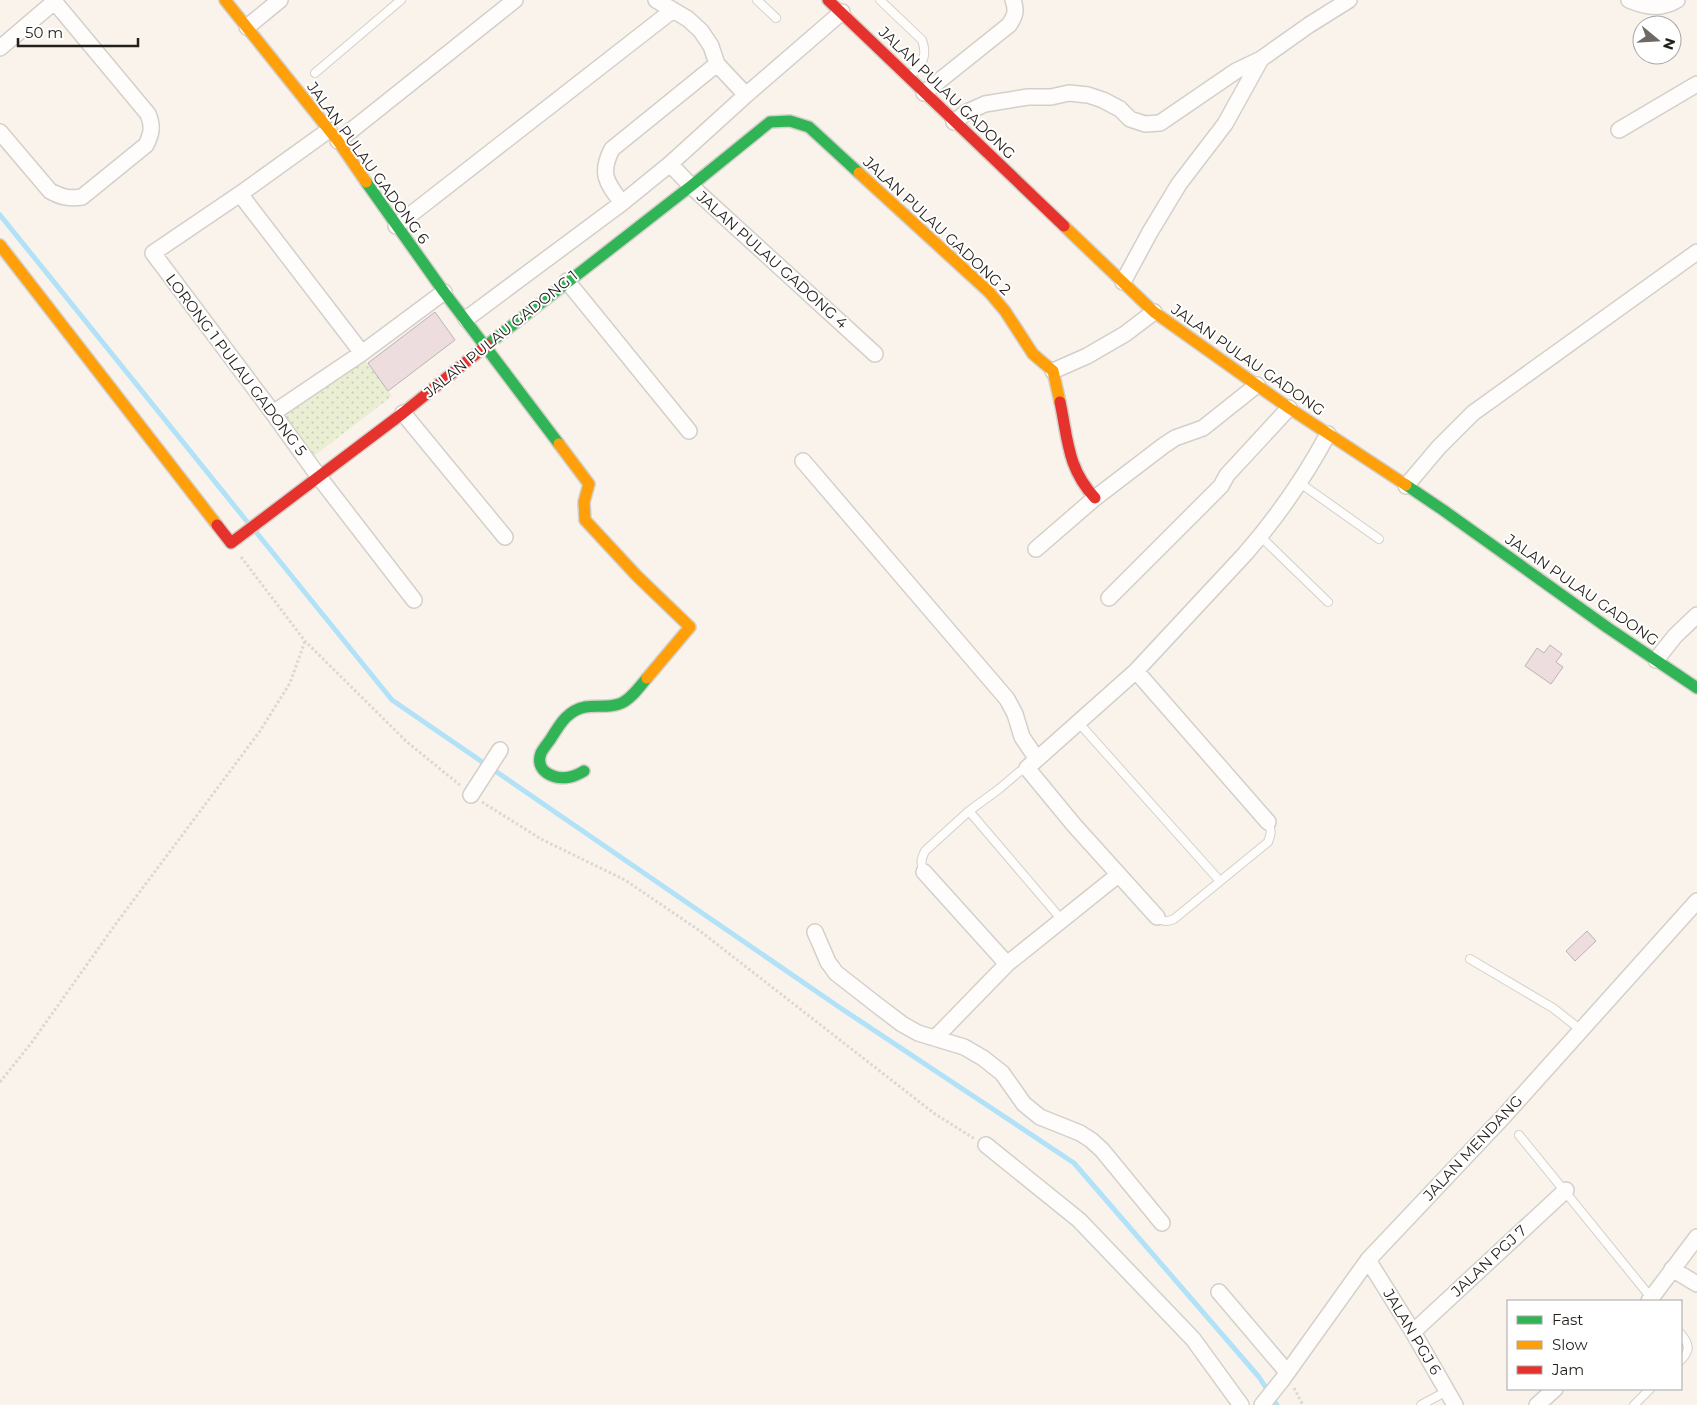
<svg xmlns="http://www.w3.org/2000/svg" width="1697" height="1405" font-family="Montserrat,sans-serif">
  <style>
    .grass { fill: url(#grass-dots) }
    .lines { fill: none; stroke-linecap: round; stroke-linejoin: round }
    .stream { stroke: #b1e2f8; stroke-width: 5 }
    .building { fill: #eddddf; stroke: #b9b4b2 }
    .lane-casing { stroke: #d4cfc9; stroke-width: 10 }
    .street-casing { stroke: #d4cfc9; stroke-width: 18 }
    .fast-casing { stroke: #d4cfc9; stroke-width: 14 }
    .slow-casing { stroke: #d4cfc9; stroke-width: 14 }
    .jam-casing { stroke: #d4cfc9; stroke-width: 14 }
    .path { stroke: #dad8d5; stroke-width: 3; stroke-dasharray: 2.5 2.5; stroke-linecap: butt }
    .lane { stroke: #fefdfc; stroke-width: 8 }
    .street { stroke: #fefdfc; stroke-width: 15 }
    .fast { stroke: #30b455; stroke-width: 11 }
    .slow { stroke: #ff9f0a; stroke-width: 11 }
    .jam { stroke: #e5322d; stroke-width: 11 }
    .labels { text-anchor: middle; stroke-width: 4; stroke-linejoin: round; paint-order: stroke }
    .street-label { font-size: 15px; fill: #231f1a; stroke: #fff }
  </style>
  <defs>
    <pattern id="grass-dots" width="8" height="8" patternUnits="userSpaceOnUse" patternTransform="scale(1.25)"><rect width="8" height="8" fill="#eaefd4"/><path d="M2 2h.1M6 6h.1" fill="none" stroke="#c8ccb5" stroke-width="1.8" stroke-linecap="round"/></pattern>
  </defs>
  <rect width="100%" height="100%" fill="#f9f3ec"/>
  <path class="grass" d="M362,356l30,40 -78,60 -30,-40z"/>
  <g class="lines">
    <path class="stream" d="M0,215l249,309
      M256,532l136,168 447,307 235,156 185,214 18,28"/>
  </g>
  <path class="building" d="M435,312l20,28 -67,51 -20,-28z
    M1550,645l12,9 -6,8 7,5 -12,17 -26,-18 12,-18 7,5z
    M1587,931l9,10 -21,20 -9,-10z"/>
  <g class="lines">
    <g class="lane-casing">
      <path id="lane" d="M757,0l19,18
        M880,0l42,40c6,17 0,24 -12,36
        M315,73l86,-73
        M1300,483l79,56
        M1260,536l68,66
        M1078,722l141,158
        M969,811l93,109
        M924,872c-4,-8 -3,-13 1,-21l44,-40 30,-22 20,-17 8,-4
        M1157,917c6,5 10,5 17,2l94,-77c3,-8 4,-12 0,-20
        M1470,959l83,49 28,22
        M1519,1135l134,165
        M1681,1334c8,10 10,16 0,26
        M1421,1405l26,-14
        M1634,1405l16,-16"/>
    </g>
    <g class="street-casing">
      <path id="street" d="M656,0l32,19 13,12 10,15 6,18 29,31
        M1629,0c17,7 31,10 48,0
        M247,27l33,-27
        M0,48l54,-46
        M924,93l85,-68c6,-9 8,-14 4,-25
        M954,122l13,-10 18,-8 43,-7h23l18,-4 19,2 15,5 17,9 10,10 15,5 15,-1 76,-52 25,-12
        M329,130l-89,64 -87,59 120,160 46,64 95,123
        M1619,130l78,-46
        M0,132l50,59c11,6 19,8 32,6l64,-52c6,-12 7,-19 2,-31l-95,-114
        M338,141l177,-141
        M670,164l21,22 184,168
        M240,194l122,159
        M622,203c-15,-20 -23,-29 -10,-54l105,-85
        M396,226l277,-216
        M567,281l122,150
        M1123,282l27,-50 29,-48 46,-60 36,-65 48,-34 40,-25
        M466,319l156,-116 48,-39 76,-69 96,-83
        M1053,371l34,-15 38,-22 29,-22
        M273,413l89,-60 82,-61
        M403,413l102,124
        M803,461l204,238 8,15 7,23 15,22
        M1406,486l33,-39 34,-34 224,-161
        M1036,549l59,-51 68,-52 12,-8 28,-10 54,-43
        M1109,598l112,-112 6,-11 62,-67
        M1656,660l19,-24 22,-21
        M1136,671l132,151
        M471,795l29,-45
        M924,872l83,92
        M1157,917l-83,-92 -47,-57 109,-97 109,-117c33,-38 59,-75 83,-120
        M815,932l13,30 8,11 41,32 25,19 16,9 46,14 19,11 19,15 22,31 16,13 40,16 11,7 11,10 60,73
        M935,1038l72,-74 111,-89
        M986,1145l93,75 114,119 48,66
        M1368,1260l45,72 42,73
        M1672,1269l25,15
        M1219,1292l68,80
        M1649,1301l48,-64
        M1413,1332l153,-142
        M1262,1405l20,-25 86,-120 136,-144 193,-215
        M1537,1405l18,-16"/>
    </g>
    <g class="fast-casing">
      <path id="fast" d="M366,182l78,110 115,152
        M487,345l204,-159 79,-64 20,-1 19,6 50,46
        M1406,485l37,25 165,118 89,60
        M584,771c-5,3 -9,5 -14,6 -15,3 -36,-5 -29,-24 2,-4 6,-9 9,-13 9,-14 16,-29 35,-33 11,-2 23,1 34,-3 11,-3 21,-18 28,-26"/>
    </g>
    <g class="slow-casing">
      <path id="slow" d="M225,0l113,141 28,41
        M859,173l130,119 16,19 28,43 20,17 7,31
        M1064,226l90,86 135,96 117,77
        M0,245l217,280
        M559,444l30,40 -5,18 1,18 52,56 53,51 -43,51"/>
    </g>
    <g class="jam-casing">
      <path id="jam" d="M828,0l236,226
        M1060,402c8,37 7,66 35,96
        M217,525l14,18 172,-130 84,-68"/>
    </g>
    <path class="path" d="M241,557l64,84 102,101 54,44
      M482,802l59,37 84,41 75,51 235,183 40,25
      M0,1082l32,-40 83,-117 145,-194 30,-48 15,-42
      M1294,1388l9,17"/>
    <use href="#lane" class="lane"/>
    <use href="#street" class="street"/>
    <use href="#fast" class="fast"/>
    <use href="#slow" class="slow"/>
    <use href="#jam" class="jam"/>
  </g>
  <g class="labels">
    <g class="street-label">
      <text transform="translate(947 93) rotate(44)" y="5">JALAN PULAU GADONG</text>
      <text transform="translate(368 163) rotate(54)" y="5">JALAN PULAU GADONG 6</text>
      <text transform="translate(937 226) rotate(43)" y="5">JALAN PULAU GADONG 2</text>
      <text transform="translate(772 260) rotate(42)" y="5">JALAN PULAU GADONG 4</text>
      <text transform="translate(501 334) rotate(-39)" y="5">JALAN PULAU GADONG 1</text>
      <text transform="translate(1248 360) rotate(35)" y="5">JALAN PULAU GADONG</text>
      <text transform="translate(236 365) rotate(53)" y="5">LORONG 1 PULAU GADONG 5</text>
      <text transform="translate(1582 590) rotate(35)" y="5">JALAN PULAU GADONG</text>
      <text transform="translate(1473 1148) rotate(-47)" y="5">JALAN MENDANG</text>
      <text transform="translate(1489 1261) rotate(-43)" y="5">JALAN PGJ 7</text>
      <text transform="translate(1412 1332) rotate(59)" y="5">JALAN PGJ 6</text>
    </g>
  </g>
  <rect x="1507" y="1300" width="175" height="90" fill="#ffffff" stroke="#a7a5a3"/>
  <rect x="1517" y="1316" width="25" height="8" fill="#30b455" stroke="#a7a5a3"/>
  <text x="1552" y="1325" font-size="15" fill="#231f1a">Fast</text>
  <rect x="1517" y="1341" width="25" height="8" fill="#ff9f0a" stroke="#a7a5a3"/>
  <text x="1552" y="1350" font-size="15" fill="#231f1a">Slow</text>
  <rect x="1517" y="1366" width="25" height="8" fill="#e5322d" stroke="#a7a5a3"/>
  <text x="1552" y="1375" font-size="15" fill="#231f1a">Jam</text>
  <g transform="translate(1657 40) rotate(108)"><circle r="24" fill="#ffffff" stroke="#a7a5a3"/>
  <path d="M0-4L9 19L0 12L-9 19Z" fill="#6e6964"/>
  <text y="-8" font-size="14" font-weight="bold" text-anchor="middle" fill="#231f1a">N</text>
  </g>
  <path d="M18 38v8h120v-8" fill="none" stroke="#231f1a" stroke-width="2.5"/>
  <text x="25" y="38" font-size="15" fill="#231f1a" stroke="#ffffff" stroke-width="4" paint-order="stroke">50 m</text>
</svg>
